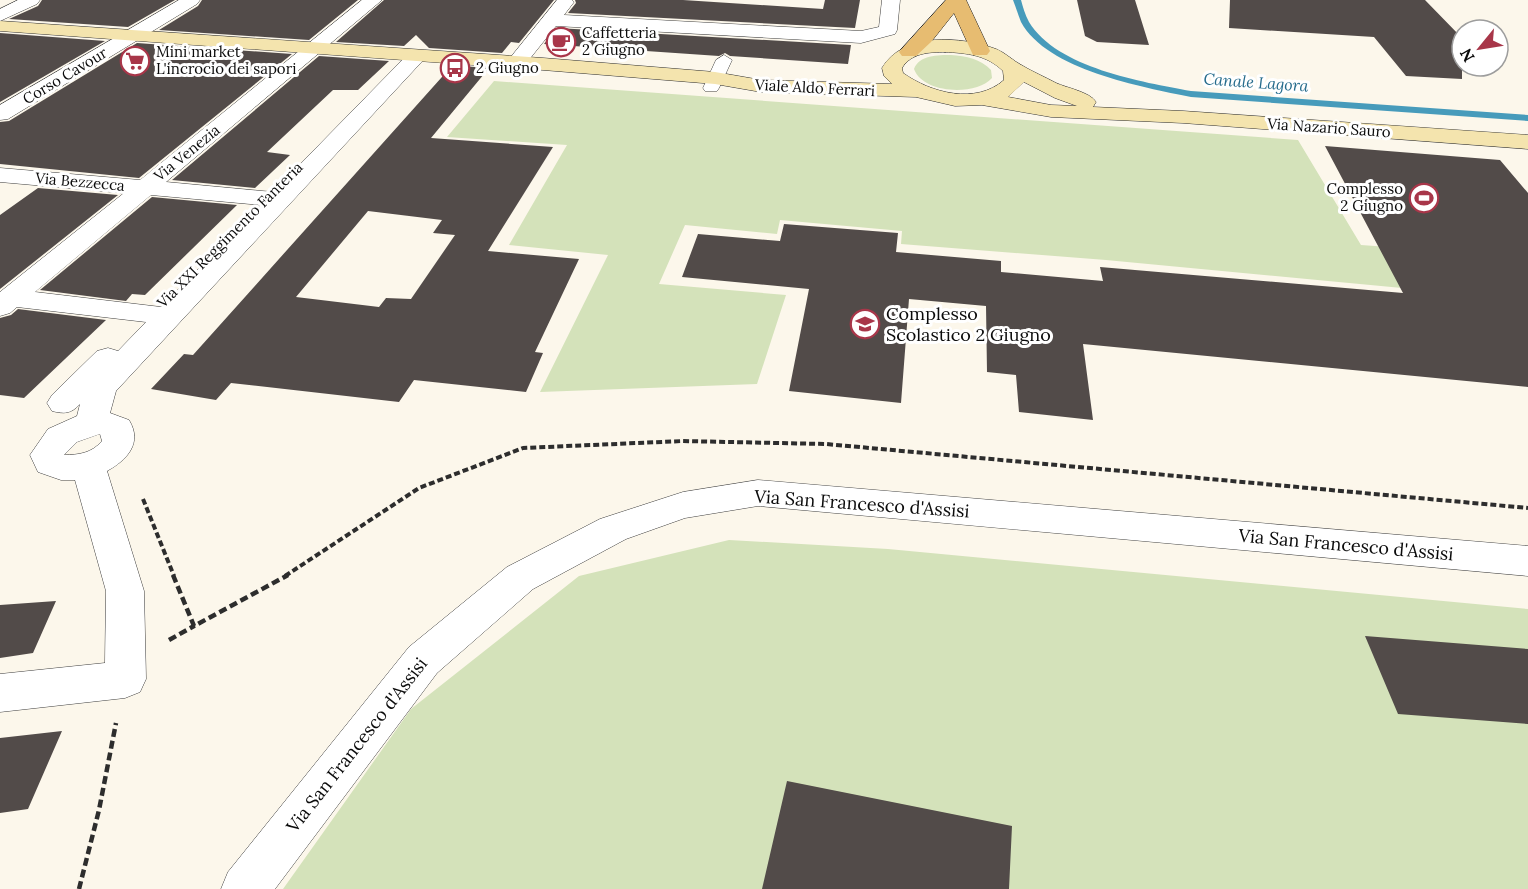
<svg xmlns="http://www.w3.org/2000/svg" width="1528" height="889" font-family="Lora,serif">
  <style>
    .green { fill: #d4e2ba }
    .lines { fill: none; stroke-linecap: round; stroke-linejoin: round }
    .stream { fill: #479bbb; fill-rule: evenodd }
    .building { fill: #524b49; fill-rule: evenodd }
    .service-casing { stroke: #3e3e3e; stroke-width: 1 }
    .minor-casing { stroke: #3e3e3e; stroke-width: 1 }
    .secondary-casing { stroke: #2d2d2d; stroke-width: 1 }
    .primary-casing { stroke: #1c1c1c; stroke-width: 1 }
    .path-far1 { stroke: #2d2d2d; stroke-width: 4; stroke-dasharray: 6 3; stroke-linecap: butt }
    .path { stroke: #2d2d2d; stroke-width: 4.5; stroke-dasharray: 8 4; stroke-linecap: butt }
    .service { fill: #fff; fill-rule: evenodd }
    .minor { fill: #fff; fill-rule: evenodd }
    .secondary { fill: #f4e4ae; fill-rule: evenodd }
    .primary { fill: #e7bc71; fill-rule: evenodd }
    .labels { text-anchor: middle; stroke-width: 6; stroke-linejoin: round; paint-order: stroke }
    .far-poi-label { font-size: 15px; fill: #0b0b0b; stroke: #fff; text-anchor: start }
    .far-street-label { font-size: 15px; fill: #0b0b0b; stroke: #fff }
    .far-water-label { font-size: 16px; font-style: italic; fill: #256b8c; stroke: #fff }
    .poi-label { font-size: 18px; fill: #0b0b0b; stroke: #fff; text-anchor: start }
    .street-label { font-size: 18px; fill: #0b0b0b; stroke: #fff }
  </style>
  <rect width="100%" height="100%" fill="#fcf7eb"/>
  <path class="green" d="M951,55c15,1 30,4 40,15l1,8c-16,18 -69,16 -78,-9 5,-14 24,-14 37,-14z
    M494,81l804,59 63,105 167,12v43l-422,-40 -205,-16 1,-13 -122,-11 -3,14 -92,-9 -26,59 127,11 -29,89 -217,8 68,-137 -99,-10 58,-100 -120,-8z
    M729,540l159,9 640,60v280h-1245l128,-180 168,-133z"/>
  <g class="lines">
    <path class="stream" d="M1013,0h8c2,7 4,15 8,22 28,46 113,60 162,69l337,24v6l-337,-24c-49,-10 -144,-27 -170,-75 -3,-7 -5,-15 -8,-22z"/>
  </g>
  <path class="building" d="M42,0h133l-47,27 -119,-8 29,-13z
    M202,0h156l-49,40 -150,-10 39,-24z
    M384,0h170l-35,43 -8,-1 -9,11 -73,-5 -13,-13 -12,11 -68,-4z
    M575,0h108l140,9 2,-9h35l-5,28 -287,-15 8,-10z
    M1077,0h58l14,45 -52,-3 -12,-6z
    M1230,0h195l37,38v41l-56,-3 -32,-39 -145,-9z
    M557,28l294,17 -3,19 -118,-8 -5,-3 -6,3 -175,-12z
    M0,33l105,8 -105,61z
    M137,43l155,11 -153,124 -139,-14v-42l9,-1z
    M319,56l70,5 -31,29h-25l-66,62 23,3 -35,33 -83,-8z
    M447,65l42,3 -58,70 122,9 -65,104 91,8 -44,93 8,1 -17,39 -112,-12 -15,22 -168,-19 -15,17 -65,-11 33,-35 9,1 257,-287zM368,211l74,9 -9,13 22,2 -44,64 -25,-1 -7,9 -83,-10z
    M1325,146l175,14 28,33v194l-445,-43 10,76 -74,-8 -3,-37 -29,-3 -1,-66 -77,-7 -8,104 -112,-12 20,-102 -127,-12 16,-43 82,7 4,-17 114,9 -2,19 105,9v11l102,9 -3,-14 303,26z
    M38,188l80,7 -118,94v-74z
    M152,197l85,8 -92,90 -13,-1 -6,7 -86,-11z
    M18,309l88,11 -82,78 -24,-3v-77l11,-3z
    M56,601l-23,52 -33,5v-53z
    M1365,636l163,13v75l-130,-10z
    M62,731l-34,78 -28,4v-75z
    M787,781l225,45 -3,63h-247z"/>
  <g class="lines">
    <g class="service-casing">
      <path id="service" d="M724,55l8,5 -13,28 -2,3h-12l-2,-3 13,-28z"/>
    </g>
    <g class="minor-casing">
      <path id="minor" d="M18,0h22l-3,4 -37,17v-12z
        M179,0h21l-3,4 -189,115 -8,1v-15z
        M362,0h20l-216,182 107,10 138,-141h14l3,4 -312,336 -6,22 19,7c14,23 -2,40 -22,51l37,120 2,88 -6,13 -15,6 -125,14v-38l105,-11 1,-72 -31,-111h-14l-23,-8 -8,-17 18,-26 29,-13 3,-12c-9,10 -16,10 -28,7l-5,-8 5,-8 45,-44 11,-3 10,3 28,-29 -129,-15 -7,6 -10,3v-24l124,-99 -124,-11v-14l140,12zM151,195l110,10 -100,102 -126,-15zM100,434l2,7c-10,12 -23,14 -38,14l13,-13z
        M557,0h15l2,2 -10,13 297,16 18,-4 3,-27h18l-3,30 -2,4 -34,9 -305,-17 -32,40h-14l-3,-4 3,-4z
        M758,480l770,66v30l-770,-70 -73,12 -59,21 -93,50 -96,84 -162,216h-54l7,-17 181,-225 98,-80 93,-48 83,-27z"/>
    </g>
    <g class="secondary-casing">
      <path id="secondary" d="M0,21l543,37 172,14 46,8 131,4 -8,-8 -2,-8c21,-36 79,-32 114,-19 10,4 17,12 27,17 10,6 22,11 33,17 11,5 34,9 40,19l-3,5 90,4 345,24v14l-345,-26 -132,-6 -69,-12 -27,1 -39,-9 -155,-5 -46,-8 -172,-14 -543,-39zM945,52c22,1 42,3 58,19l1,9c-28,25 -73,13 -101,-7l-1,-5c9,-15 27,-16 43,-16zM1024,82l31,16 22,8 -26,-1 -43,-8z"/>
    </g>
    <g class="primary-casing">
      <path id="primary" d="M946,0h20l24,51 -3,4h-14l-19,-42 -23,29 -15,14h-14l-3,-4z"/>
    </g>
    <path class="path-far1" d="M143,499l31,77
      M285,576l134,-88 104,-40 160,-7 143,3 702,64"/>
    <path class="path" d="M173,575l21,51 94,-51
      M169,640l25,-14
      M79,889l20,-79 17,-87"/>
    <use href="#service" class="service"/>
    <use href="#minor" class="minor"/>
    <use href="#secondary" class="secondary"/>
    <use href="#primary" class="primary"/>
  </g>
  <defs>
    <g id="cafe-ring" transform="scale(1.5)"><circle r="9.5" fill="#fff" stroke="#a83649" stroke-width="1.5"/><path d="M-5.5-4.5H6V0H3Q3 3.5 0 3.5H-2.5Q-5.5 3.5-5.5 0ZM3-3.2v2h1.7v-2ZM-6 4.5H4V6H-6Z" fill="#a83649"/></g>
    <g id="supermarket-ring" transform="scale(1.5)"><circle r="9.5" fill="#fff" stroke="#a83649" stroke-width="1.5"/><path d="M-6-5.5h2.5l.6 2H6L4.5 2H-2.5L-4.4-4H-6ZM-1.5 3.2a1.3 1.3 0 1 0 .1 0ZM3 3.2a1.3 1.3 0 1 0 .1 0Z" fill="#a83649"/></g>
    <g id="bus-ring" transform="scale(1.5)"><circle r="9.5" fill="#fff" stroke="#a83649" stroke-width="1.5"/><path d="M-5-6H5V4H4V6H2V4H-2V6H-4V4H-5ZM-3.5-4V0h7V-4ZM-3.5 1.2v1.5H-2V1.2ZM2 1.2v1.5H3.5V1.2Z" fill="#a83649"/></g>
    <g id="stadium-ring" transform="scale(1.5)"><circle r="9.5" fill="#fff" stroke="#a83649" stroke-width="1.5"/><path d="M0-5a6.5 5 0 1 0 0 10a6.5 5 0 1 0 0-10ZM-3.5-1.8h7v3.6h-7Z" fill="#a83649"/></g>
    <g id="school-ring" transform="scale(1.5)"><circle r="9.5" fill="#fff" stroke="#a83649" stroke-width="1.5"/><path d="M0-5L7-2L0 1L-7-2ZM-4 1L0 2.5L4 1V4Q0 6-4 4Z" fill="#a83649"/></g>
  </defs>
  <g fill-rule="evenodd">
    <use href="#cafe-ring" x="561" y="42"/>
    <use href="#supermarket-ring" x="135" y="61"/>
    <use href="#bus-ring" x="455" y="68"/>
    <use href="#stadium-ring" x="1424" y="198"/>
    <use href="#school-ring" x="865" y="324"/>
  </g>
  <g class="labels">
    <g class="far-poi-label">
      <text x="582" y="38">Caffetteria<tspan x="582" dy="17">2 Giugno</tspan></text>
      <text x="156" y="57">Mini market<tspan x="156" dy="17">L'incrocio dei sapori</tspan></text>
      <text x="476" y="73">2 Giugno</text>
      <text x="1403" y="194" text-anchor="end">Complesso<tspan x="1403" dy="17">2 Giugno</tspan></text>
    </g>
    <g class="far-street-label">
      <text transform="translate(65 76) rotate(-31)" y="5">Corso Cavour</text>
      <text transform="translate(815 88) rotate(3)" y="5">Viale Aldo Ferrari</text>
      <text transform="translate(1329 128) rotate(4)" y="5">Via Nazario Sauro</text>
      <text transform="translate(187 153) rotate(-39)" y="5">Via Venezia</text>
      <text transform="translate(80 182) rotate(5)" y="5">Via Bezzecca</text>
      <text transform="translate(230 235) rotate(-45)" y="5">Via XXI Reggimento Fanteria</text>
    </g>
    <g class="far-water-label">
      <text transform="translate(1256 82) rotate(4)" y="6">Canale Lagora</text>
    </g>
    <g class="poi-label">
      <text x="886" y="320">Complesso<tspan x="886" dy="21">Scolastico 2 Giugno</tspan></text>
    </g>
    <g class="street-label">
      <text transform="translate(862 504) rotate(4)" y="6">Via San Francesco d'Assisi</text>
      <text transform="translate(1346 545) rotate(5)" y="6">Via San Francesco d'Assisi</text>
      <text transform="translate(357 745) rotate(-52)" y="6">Via San Francesco d'Assisi</text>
    </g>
  </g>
  <g transform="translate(1480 48) rotate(240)"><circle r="28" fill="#ffffff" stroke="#9d9d9d" stroke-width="1.5"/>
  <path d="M0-4.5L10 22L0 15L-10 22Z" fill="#a83649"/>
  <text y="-9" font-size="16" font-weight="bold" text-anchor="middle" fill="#0b0b0b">N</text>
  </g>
</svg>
